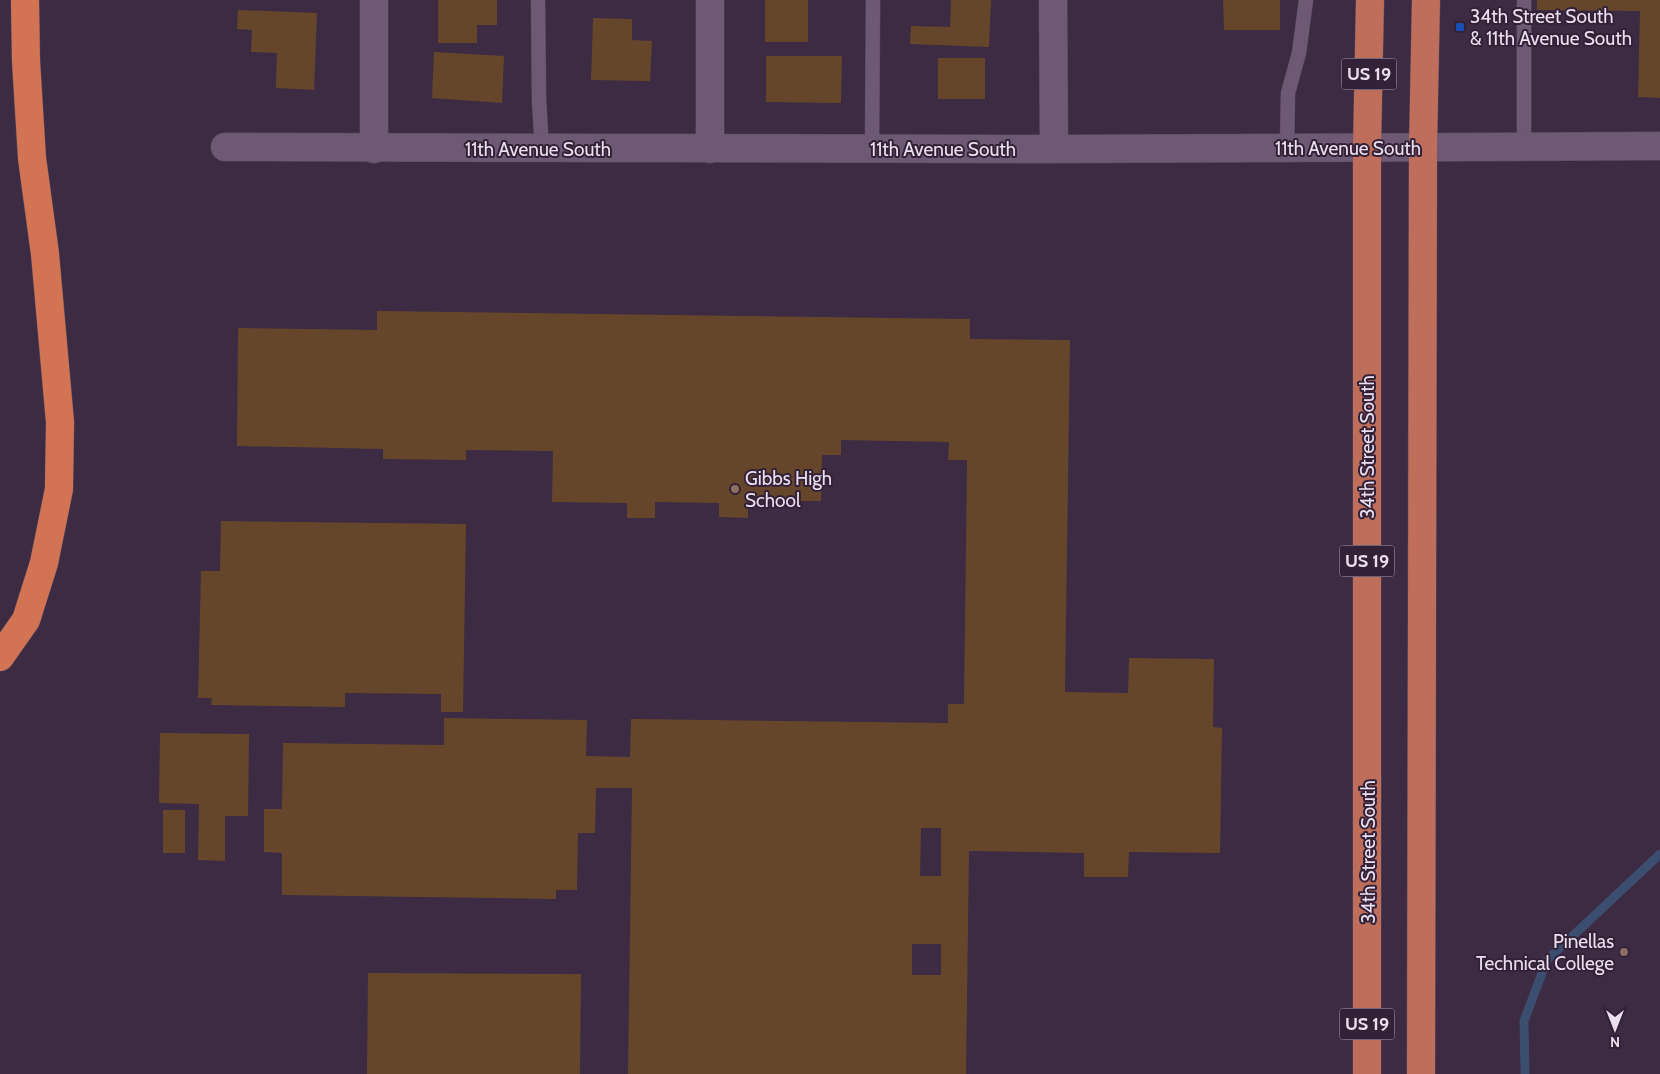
<svg xmlns="http://www.w3.org/2000/svg" width="1660" height="1074" font-family="Cabin,sans-serif">
  <style>
    .lines { fill: none; stroke-linecap: round; stroke-linejoin: round }
    .stream { stroke: #3b4e6f; stroke-width: 9 }
    .building { fill: #66462b; fill-rule: evenodd }
    .service-casing { stroke: #58485c; stroke-width: 15 }
    .minor-casing { stroke: #58485c; stroke-width: 29 }
    .trunk-casing { stroke: #58485c; stroke-width: 29 }
    .motorway-casing { stroke: #58485c; stroke-width: 29 }
    .service { stroke: #6d5974; stroke-width: 14 }
    .minor { stroke: #6d5974; stroke-width: 28 }
    .trunk { stroke: #be6e5a; stroke-width: 28 }
    .motorway { stroke: #d27454; stroke-width: 28 }
    .transit-dot { fill: #1a4fb4; stroke: #332138; stroke-width: 2 }
    .education-dot { fill: #8d6e63; stroke: #332138; stroke-width: 2 }
    .labels { text-anchor: middle; stroke-width: 4; stroke-linejoin: round; paint-order: stroke }
    .shield { fill: #332138; stroke: #b4a6b8; stroke-width: 1 }
    .shield-label { font-size: 18px; font-weight: bold; fill: #ebdfef }
    .poi-label { font-size: 19px; fill: #ebdfef; stroke: #332138; text-anchor: start }
    .street-label { font-size: 19px; fill: #ebdfef; stroke: #332138 }
  </style>
  <rect width="100%" height="100%" fill="#3d2b43"/>
  <g class="lines">
    <path class="stream" d="M1525,1074l-1,-53 23,-61 113,-106"/>
  </g>
  <path class="building" d="M438,0h59v25h-20v18h-39z
    M765,0h43v42h-43z
    M951,0h40l-2,47 -79,-3 1,-18 39,1z
    M1223,0h57v30h-56z
    M1537,0h123v98l-22,-1 2,-86 -103,-1z
    M238,10l79,3 -3,77 -38,-2 1,-35 -26,-1 1,-22 -15,-1z
    M593,18l39,1v21l20,1 -2,40 -59,-1z
    M434,52l70,4 -2,47 -70,-5z
    M766,56h76l-1,47 -75,-1z
    M938,58h47v41h-47z
    M377,311l593,8v20l100,1 -5,352 63,1 1,-35 85,1 -1,68 9,1 -2,125 -91,-1 -1,25h-44v-24l-115,-2 -3,223h-338l4,-286h-36l-1,45h-17l-1,57h-21v9l-274,-4v-42l-18,-1v-43h18l1,-66 161,2v-27l143,2 -1,36 44,1 1,-38 317,4v-19h16l3,-244h-19l1,-18 -108,-2v15h-19l-1,46h-73v17l-29,-1v-14l-64,-1v16h-28v-15l-75,-1 1,-51 -87,-1v10l-83,-1v-10l-146,-3 1,-118 139,2zM921,828h20v48h-21zM912,944h29v31h-29z
    M221,521l245,3 -3,188h-22v-18l-96,-1v14l-134,-2 1,-7h-14l3,-127h19z
    M160,733l89,1 -1,82h-23v45l-27,-1 1,-56 -40,-1z
    M163,810h22v43h-22z
    M368,973l213,1 -1,100h-213z"/>
  <g class="lines">
    <g class="service-casing">
      <path id="service" d="M538,0l1,100 3,49
        M1524,0v147
        M1287,148l1,-55 11,-40 7,-53
        M872,149l1,-149"/>
    </g>
    <g class="minor-casing">
      <path id="minor" d="M374,0v149
        M710,0v149
        M1053,0l1,149
        M225,147l829,2 606,-3"/>
    </g>
    <g class="trunk-casing">
      <path id="trunk" d="M1367,1074v-927l3,-147
        M1421,1074l2,-927 3,-147"/>
    </g>
    <g class="motorway-casing">
      <path id="motorway" d="M0,657l26,-37 18,-57 15,-74 1,-67 -15,-168 -13,-96 -6,-97 -1,-61"/>
    </g>
    <use href="#service" class="service"/>
    <use href="#minor" class="minor"/>
    <use href="#trunk" class="trunk"/>
    <use href="#motorway" class="motorway"/>
  </g>
  <rect class="transit-dot" x="1455" y="22" width="10" height="10" rx="2.5"/>
  <g class="education-dot">
    <circle cx="735" cy="489" r="5"/>
    <circle cx="1624" cy="952" r="5"/>
  </g>
  <g class="labels">
    <g class="shield">
      <rect x="1341.5" y="58.5" width="55" height="31" rx="4"/>
      <rect x="1339.5" y="545.5" width="55" height="31" rx="4"/>
      <rect x="1339.5" y="1008.5" width="55" height="31" rx="4"/>
    </g>
    <g class="shield-label">
      <text x="1369" y="80">US 19</text>
      <text x="1367" y="567">US 19</text>
      <text x="1367" y="1030">US 19</text>
    </g>
    <g class="poi-label">
      <text x="1470" y="23">34th Street South<tspan x="1470" dy="22">&amp; 11th Avenue South</tspan></text>
      <text x="745" y="485">Gibbs High<tspan x="745" dy="22">School</tspan></text>
      <text x="1614" y="948" text-anchor="end">Pinellas<tspan x="1614" dy="22">Technical College</tspan></text>
    </g>
    <g class="street-label">
      <text x="1348" y="155">11th Avenue South</text>
      <text x="538" y="156">11th Avenue South</text>
      <text x="943" y="156">11th Avenue South</text>
      <text transform="translate(1367 447) rotate(-90)" y="7">34th Street South</text>
      <text transform="translate(1368 852) rotate(-90)" y="7">34th Street South</text>
    </g>
  </g>
  <g transform="translate(1615 1029) rotate(180)" stroke="#332138" stroke-width="4" paint-order="stroke">
  <path d="M0-4L9 19L0 12L-9 19Z" fill="#ebdfef"/>
  <text y="-8" font-size="14" font-weight="bold" text-anchor="middle" fill="#ebdfef">N</text>
  </g>
</svg>
